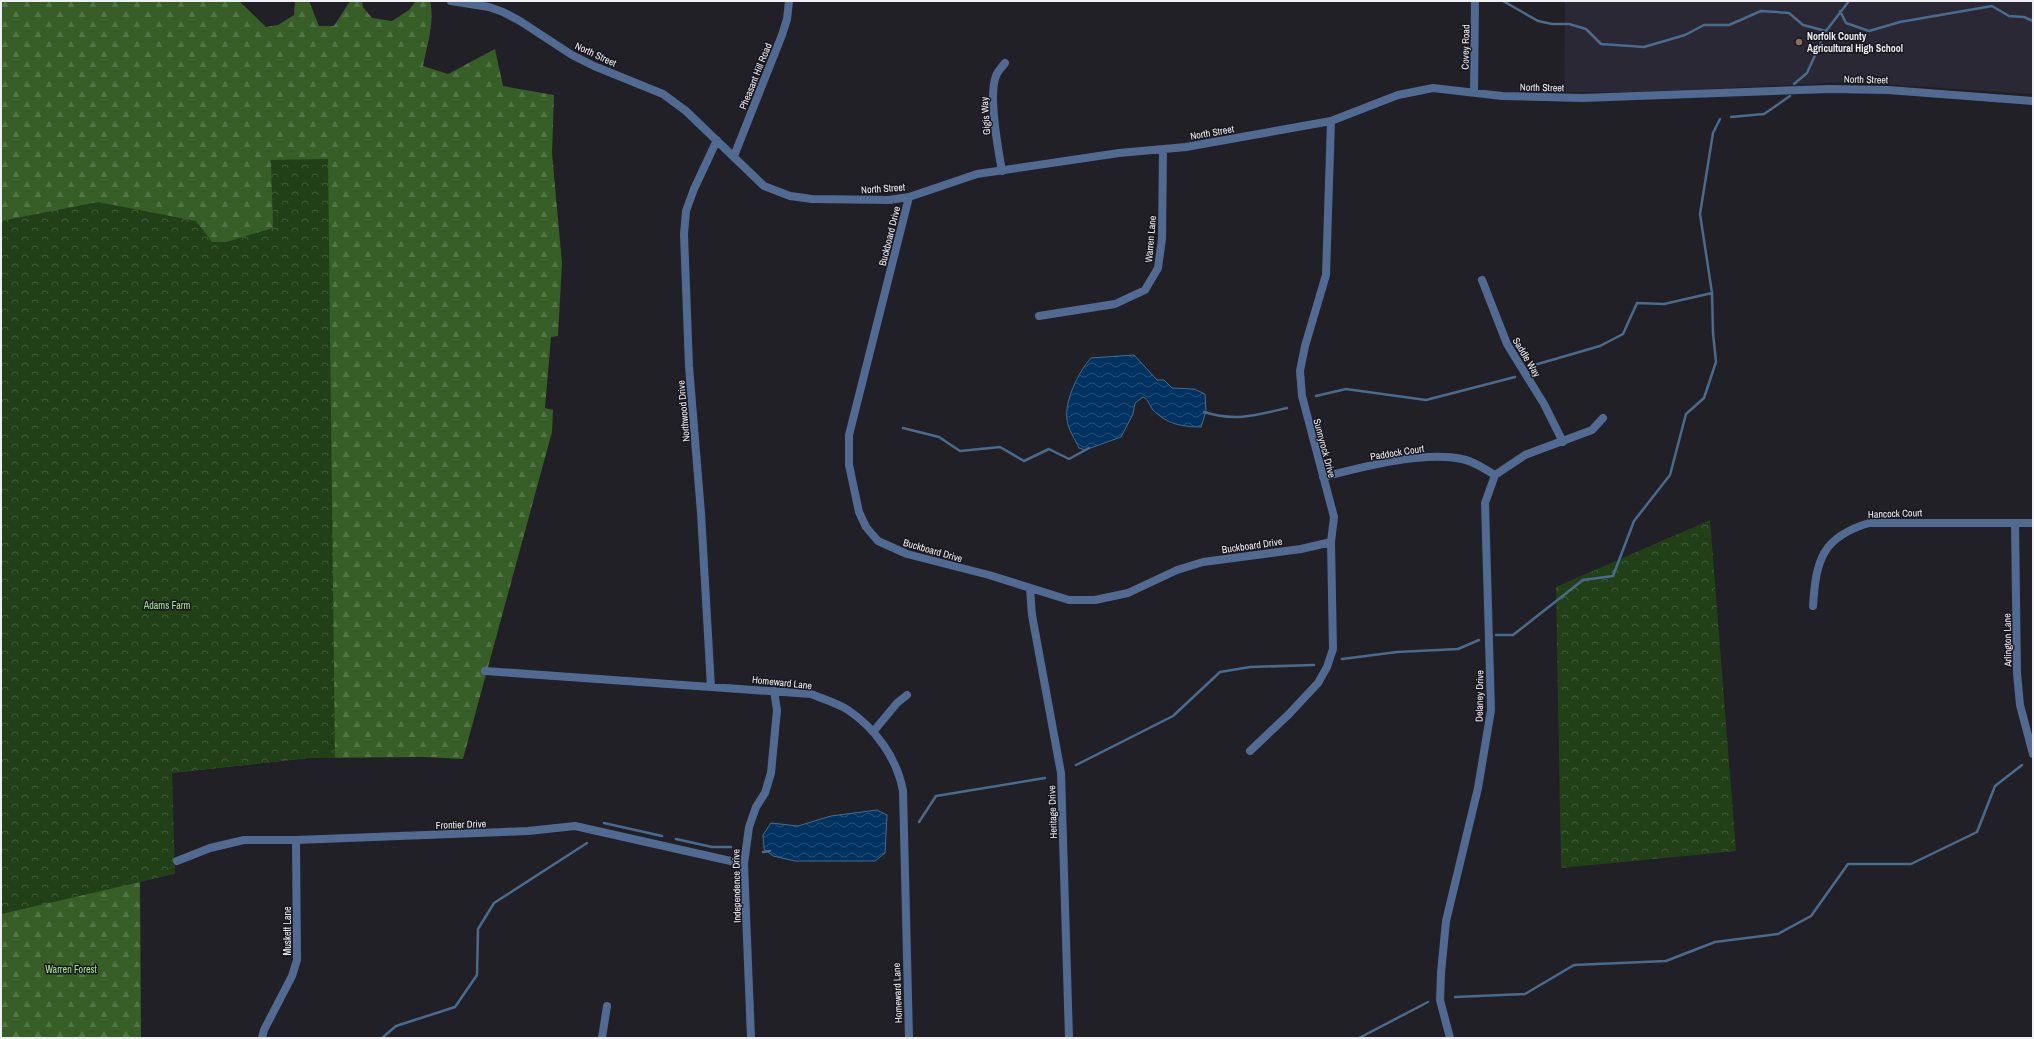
<svg xmlns="http://www.w3.org/2000/svg" width="2034" height="1039" font-family="'Archivo Narrow',sans-serif">
  <style>
    .built { fill: #2a2834 }
    .forest { fill: url(#forest-firs) }
    .park { fill: url(#park-crowns) }
    .water { fill: url(#water-waves); stroke: #486b8e }
    .lines { fill: none; stroke-linecap: round; stroke-linejoin: round }
    .stream { stroke: #486b8e; stroke-width: 2.5 }
    .minor { stroke: #516a92; stroke-width: 8 }
    .education-dot { fill: #8d6e63; stroke: #18171d; stroke-width: 1.5 }
    .labels { text-anchor: middle; stroke-width: 3; stroke-linejoin: round; paint-order: stroke }
    .poi-label { font-size: 10px; font-weight: bold; fill: #f0eff4; stroke: #18171d; text-anchor: start }
    .street-label { font-size: 10px; fill: #f0eff4; stroke: #18171d }
    .park-label { font-size: 10px; fill: #a8e592; stroke: #18171d }
  </style>
  <defs>
    <pattern id="forest-firs" width="22" height="20" patternUnits="userSpaceOnUse"><rect width="22" height="20" fill="#365e26"/><path d="M5 1l3.5 6h-7zM16 11l3.5 6h-7z" fill="#537546"/></pattern>
    <pattern id="park-crowns" width="20" height="18" patternUnits="userSpaceOnUse"><rect width="20" height="18" fill="#224017"/><path d="M2 6a3 3 0 1 1 6 0M12 15a3 3 0 1 1 6 0" fill="none" stroke="#425c39"/></pattern>
    <pattern id="water-waves" width="16" height="10" patternUnits="userSpaceOnUse"><rect width="16" height="10" fill="#003362"/><path d="M0 5q4-4 8 0t8 0" fill="none" stroke="#265179"/></pattern>
  </defs>
  <rect width="100%" height="100%" fill="#212027"/>
  <path class="built" d="M1565,1h468v93l-182,-12 -213,10h-74z"/>
  <path class="forest" d="M1,1h238l27,26 12,-2 16,-10 1,-14h14l10,25h15l16,-25h12l1,6 9,11 20,3 17,-11 7,-9h14c5,21 -3,44 -7,65l25,8 47,-25 8,37 51,9 -2,58 10,110 -4,73 -7,1 -6,71 8,2 -1,22 -89,327 -38,-2 -117,1 -137,15 -31,109 1,156h-140z"/>
  <path class="park" d="M328,159l7,599h-27l-136,15 3,101 -174,40v-693l97,-19 98,19 16,21h14l47,-14 -2,-68z
    M1710,520l26,331 -175,17 -5,-281z"/>
  <path class="water" d="M1134,355l23,25h7l8,8 22,1 11,5 1,17 -5,16c-19,0 -34,-3 -48,-17 -4,-5 -4,-10 -10,-13l-8,6 -2,11 -12,23 -36,13 -6,-2c-4,-9 -11,-19 -12,-28 -3,-19 12,-49 24,-62z
    M877,810l10,5 -2,38 -10,8h-80l-22,-5 -9,-7 -1,-14 8,-12 27,3 33,-10z"/>
  <g class="lines">
    <path class="stream" d="M1503,1l35,20 14,3h17l17,5 15,15 43,3 41,-12 19,-10h25l32,-14 28,2 14,12 23,6
      M1840,11l6,12 23,8 31,-9 92,-16 17,10 15,1 9,4
      M1794,84l13,-11 19,-42 23,-30
      M1731,117l33,-3 26,-18
      M1531,366l69,-20 23,-12 14,-31 27,1 48,-11
      M1316,396l30,-7 80,11 89,-23
      M1204,412c31,10 53,3 83,-4
      M903,428l36,9 21,14 40,-4 24,14 25,-12 20,10 20,-11
      M1496,635h17l70,-55 30,-4 21,-55 36,-46 16,-61 18,-16 12,-36 -3,-29 -1,-40 -12,-79 13,-81 7,-14
      M1342,659l55,-7 61,-3 21,-9
      M1076,765l97,-49 47,-44 30,-5 64,-2
      M919,822l17,-26 109,-18
      M604,823l58,13
      M676,839l36,8h19
      M763,852l7,-1
      M1455,997l70,-3 49,-29 92,-4 49,-19 63,-8 33,-18 37,-52h63l66,-32 18,-46 27,-21
      M382,1038l14,-12 59,-19 22,-32 1,-46 16,-26 93,-60
      M1359,1038l69,-36"/>
    <path class="minor" d="M451,1l38,6 14,5 17,9 52,34 22,11 69,28 23,17 78,75 26,10 22,3 77,1 20,-3 68,-23 142,-21 67,-6 145,-26 67,-26 35,-7 69,8 80,2 247,-9 59,1 145,11
      M1474,92l1,-91
      M734,156l48,-121 5,-16 2,-18
      M1002,171c-4,-22 -14,-76 -6,-95 1,-4 6,-9 9,-13
      M909,197l-60,238v30l10,47 7,15 12,14 29,13 82,21 80,25h26l33,-7 49,-23 26,-8 98,-13 30,-7
      M1482,280l25,64 37,60 19,38
      M1039,316l76,-12 30,-14 13,-22 4,-29 1,-89
      M1323,477c39,-10 99,-26 139,-18 12,2 22,10 33,16
      M2015,523l2,150 3,32 13,49
      M1030,589l2,26 29,158 8,265
      M1813,606c3,-46 9,-69 56,-83h164
      M485,671l326,23c12,5 26,9 37,16 27,18 49,48 55,81l6,247
      M711,687l-10,-174 -12,-147 -5,-132 2,-23 8,-22 23,-49
      M873,732l24,-29 10,-8
      M1250,751l39,-37 29,-31 9,-16 6,-18 -2,-107 3,-25 -32,-121 -2,-25 5,-25 21,-71 5,-154
      M177,861l33,-13 34,-8h52l232,-9 47,-5 169,38
      M262,1038l2,-8 28,-54 5,-16 -1,-120
      M602,1038l5,-32
      M751,1038l-7,-174 5,-37 7,-20 9,-14 6,-20 6,-63 -3,-19
      M1450,1038l-10,-38 1,-27 5,-52 32,-133 13,-78 -6,-207 10,-28 30,-20 67,-25 11,-12"/>
  </g>
  <circle class="education-dot" cx="1799" cy="42" r="4"/>
  <g class="labels">
    <g class="poi-label">
      <text x="1807" y="40">Norfolk County<tspan x="1807" dy="12">Agricultural High School</tspan></text>
    </g>
    <g class="street-label">
      <text transform="translate(1465 47) rotate(-89)" y="4">Covey Road</text>
      <text transform="translate(596 54) rotate(25)" y="4">North Street</text>
      <text transform="translate(755 76) rotate(-68)" y="4">Pheasant Hill Road</text>
      <text transform="translate(1866 79) rotate(1)" y="4">North Street</text>
      <text transform="translate(1542 87) rotate(1)" y="4">North Street</text>
      <text transform="translate(985 116) rotate(-94)" y="4">Gigis Way</text>
      <text transform="translate(1212 132) rotate(-10)" y="4">North Street</text>
      <text transform="translate(883 188) rotate(-4)" y="4">North Street</text>
      <text transform="translate(889 236) rotate(-76)" y="4">Buckboard Drive</text>
      <text transform="translate(1150 239) rotate(-85)" y="4">Warren Lane</text>
      <text transform="translate(1527 357) rotate(59)" y="4">Saddle Way</text>
      <text transform="translate(683 411) rotate(-95)" y="4">Northwood Drive</text>
      <text transform="translate(1325 448) rotate(75)" y="4">Sunnyrock Drive</text>
      <text transform="translate(1397 452) rotate(-9)" y="4">Paddock Court</text>
      <text transform="translate(1895 513) rotate(-2)" y="4">Hancock Court</text>
      <text transform="translate(1252 545) rotate(-8)" y="4">Buckboard Drive</text>
      <text transform="translate(933 550) rotate(16)" y="4">Buckboard Drive</text>
      <text transform="translate(2007 640) rotate(-91)" y="4">Arlington Lane</text>
      <text transform="translate(782 682) rotate(6)" y="4">Homeward Lane</text>
      <text transform="translate(1479 696) rotate(-89)" y="4">Delaney Drive</text>
      <text transform="translate(1052 812) rotate(-92)" y="4">Heritage Drive</text>
      <text transform="translate(461 824) rotate(-2)" y="4">Frontier Drive</text>
      <text transform="translate(736 886) rotate(-91)" y="4">Independence Drive</text>
      <text transform="translate(287 931) rotate(-90)" y="4">Muskett Lane</text>
      <text transform="translate(897 993) rotate(-92)" y="4">Homeward Lane</text>
    </g>
    <g class="park-label">
      <text x="167" y="609">Adams Farm</text>
      <text x="71" y="973">Warren Forest</text>
    </g>
  </g>
  <rect width="2034" height="1039" fill="none" stroke="#f0eff4" stroke-width="4"/>
</svg>
